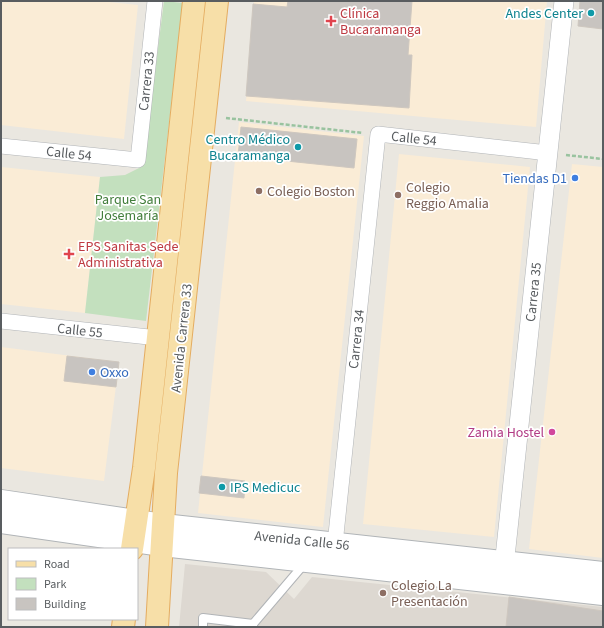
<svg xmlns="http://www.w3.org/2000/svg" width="604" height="628" font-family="'Source Sans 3',sans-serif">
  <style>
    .commercial { fill: #faecd6 }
    .education { fill: #ddd8d1 }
    .green { fill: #c3e0be }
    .building { fill: #c8c4c0; stroke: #cec7bf }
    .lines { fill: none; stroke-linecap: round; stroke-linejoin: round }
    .service-casing { stroke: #b1b4b7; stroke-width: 10 }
    .minor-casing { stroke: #b1b4b7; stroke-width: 16 }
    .tertiary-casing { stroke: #b1b4b7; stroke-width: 20 }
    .secondary-casing { stroke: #b0b4b7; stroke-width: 24 }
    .primary-casing { stroke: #e4ac60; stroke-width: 24 }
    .path { stroke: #99c39f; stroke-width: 2.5; stroke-dasharray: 4 2; stroke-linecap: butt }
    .service { stroke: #fff; stroke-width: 8 }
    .minor { stroke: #fff; stroke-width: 15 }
    .tertiary { stroke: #fff; stroke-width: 19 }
    .secondary { stroke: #fff; stroke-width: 22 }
    .primary { stroke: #f7dfa8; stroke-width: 22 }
    .culture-dot { fill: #0f9aa8; stroke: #fff; stroke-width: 1.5 }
    .health-dot { fill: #e0444e; stroke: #fff; stroke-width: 1.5 }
    .shop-dot { fill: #3f7fe0; stroke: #fff; stroke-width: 1.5 }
    .education-dot { fill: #8d6e63; stroke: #fff; stroke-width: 1.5 }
    .hotel-dot { fill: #d1479c; stroke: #fff; stroke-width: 1.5 }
    .labels { text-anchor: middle; stroke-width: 3.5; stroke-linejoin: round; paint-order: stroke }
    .health-label { font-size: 14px; fill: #be3a42; stroke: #fff; text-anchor: start }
    .culture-label { font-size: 14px; fill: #0d838f; stroke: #fff; text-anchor: end }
    .street-label { font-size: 14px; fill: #595d60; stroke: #fff }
    .shop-label { font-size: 14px; fill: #366cbe; stroke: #fff; text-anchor: end }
    .education-label { font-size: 14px; fill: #785e54; stroke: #fff; text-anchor: start }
    .park-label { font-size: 14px; fill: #417d3a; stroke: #fff }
    .hotel-label { font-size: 14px; fill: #b23c85; stroke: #fff; text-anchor: end }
  </style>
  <rect width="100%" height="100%" fill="#eae7e0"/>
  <path class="commercial" d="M1,1h98l39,4 -14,134 -123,-14z
    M254,1h293l-11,126 -290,-26z
    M239,122l125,14 -41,391 -125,-14z
    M399,154l131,13 -36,370 -131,-13z
    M572,164l31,3v391l-74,-9z
    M1,167l99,10 -15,136 -84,-9z
    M1,347l118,15 -15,119 -103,-13z"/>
  <path class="education" d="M185,564l81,8 28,27 18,-22 291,30v20h-424z"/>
  <path class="green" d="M164,1l19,2 -37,318 -61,-8 15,-136 25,-2 18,-9z"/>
  <path class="building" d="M288,1h124l-4,54h4l-3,53 -163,-12 7,-92 34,3z
    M580,1h23v28l-25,-3z
    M241,127l116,12 -3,29 -116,-12z
    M67,356l52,6 -3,25 -52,-6z
    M201,476l44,5 -1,17 -45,-5z
    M509,597l94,14v16h-97z"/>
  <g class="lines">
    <g class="service-casing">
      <path id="service" d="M253,624l52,-61
        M203,627v-9l50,6v3"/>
    </g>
    <g class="minor-casing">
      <path id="minor" d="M1,146l137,14 17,-159
        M1,321l157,17
        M335,544l43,-410 170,19"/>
    </g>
    <g class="tertiary-casing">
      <path id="tertiary" d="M503,576l61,-575"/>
    </g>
    <g class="secondary-casing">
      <path id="secondary" d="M1,501l162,24 440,48
        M1,522l161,23 441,49"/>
    </g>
    <g class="primary-casing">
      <path id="primary" d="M132,549l12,-81 50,-467
        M123,627l1,-8
        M157,627l9,-154 51,-472"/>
    </g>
    <path class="path" d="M226,118l137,15
      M566,155l37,4"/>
    <use href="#service" class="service"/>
    <use href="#minor" class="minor"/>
    <use href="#tertiary" class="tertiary"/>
    <use href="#secondary" class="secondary"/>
    <use href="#primary" class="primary"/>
  </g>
  <g class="culture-dot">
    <circle cx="591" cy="13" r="4"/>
    <circle cx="298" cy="147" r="4"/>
    <circle cx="222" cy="487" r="4"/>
  </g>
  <g class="health-dot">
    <path d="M329 15h4v4h4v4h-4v4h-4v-4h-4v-4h4z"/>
    <path d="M67 248h4v4h4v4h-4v4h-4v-4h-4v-4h4z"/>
  </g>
  <g class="shop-dot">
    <circle cx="575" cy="178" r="4"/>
    <circle cx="92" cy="372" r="4"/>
  </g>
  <g class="education-dot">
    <circle cx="259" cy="191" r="4"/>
    <circle cx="398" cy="195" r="4"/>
    <circle cx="383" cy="593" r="4"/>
  </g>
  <circle class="hotel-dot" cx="552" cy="432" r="4"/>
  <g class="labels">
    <g class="health-label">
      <text x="340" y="18">Clínica<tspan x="340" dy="16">Bucaramanga</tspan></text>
      <text x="78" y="251">EPS Sanitas Sede<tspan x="78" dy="16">Administrativa</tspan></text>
    </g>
    <g class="culture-label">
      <text x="583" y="18">Andes Center</text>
      <text x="290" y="144">Centro Médico<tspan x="290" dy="16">Bucaramanga</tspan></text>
      <text x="230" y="492" text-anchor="start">IPS Medicuc</text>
    </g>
    <g class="street-label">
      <text transform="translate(146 81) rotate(-84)" y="5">Carrera 33</text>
      <text transform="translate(414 138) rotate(6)" y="5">Calle 54</text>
      <text transform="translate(69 153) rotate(6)" y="5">Calle 54</text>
      <text transform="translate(533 292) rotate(-84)" y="5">Carrera 35</text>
      <text transform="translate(80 330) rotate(6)" y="5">Calle 55</text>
      <text transform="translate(181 338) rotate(-84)" y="5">Avenida Carrera 33</text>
      <text transform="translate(356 339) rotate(-84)" y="5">Carrera 34</text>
      <text transform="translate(302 540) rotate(6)" y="5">Avenida Calle 56</text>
    </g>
    <g class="shop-label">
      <text x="567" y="183">Tiendas D1</text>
      <text x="100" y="377" text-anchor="start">Oxxo</text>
    </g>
    <g class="education-label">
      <text x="406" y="192">Colegio<tspan x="406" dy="16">Reggio Amalia</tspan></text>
      <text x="267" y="196">Colegio Boston</text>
      <text x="391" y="590">Colegio La<tspan x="391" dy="16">Presentación</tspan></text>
    </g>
    <g class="park-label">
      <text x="128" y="204">Parque San<tspan x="128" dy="16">Josemaría</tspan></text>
    </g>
    <g class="hotel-label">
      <text x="544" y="437">Zamia Hostel</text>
    </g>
  </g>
  <rect width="604" height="628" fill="none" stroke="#595d60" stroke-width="4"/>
  <rect x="8" y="548" width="130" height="72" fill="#ffffff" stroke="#bdbebf"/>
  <rect x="16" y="561" width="20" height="6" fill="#f7dfa8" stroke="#bdbebf"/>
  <text x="44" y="568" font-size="12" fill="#595d60">Road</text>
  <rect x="16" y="578" width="20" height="12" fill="#c3e0be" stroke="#bdbebf"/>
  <text x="44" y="588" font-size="12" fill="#595d60">Park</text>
  <rect x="16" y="598" width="20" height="12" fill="#c8c4c0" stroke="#bdbebf"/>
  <text x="44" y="608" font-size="12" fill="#595d60">Building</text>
</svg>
